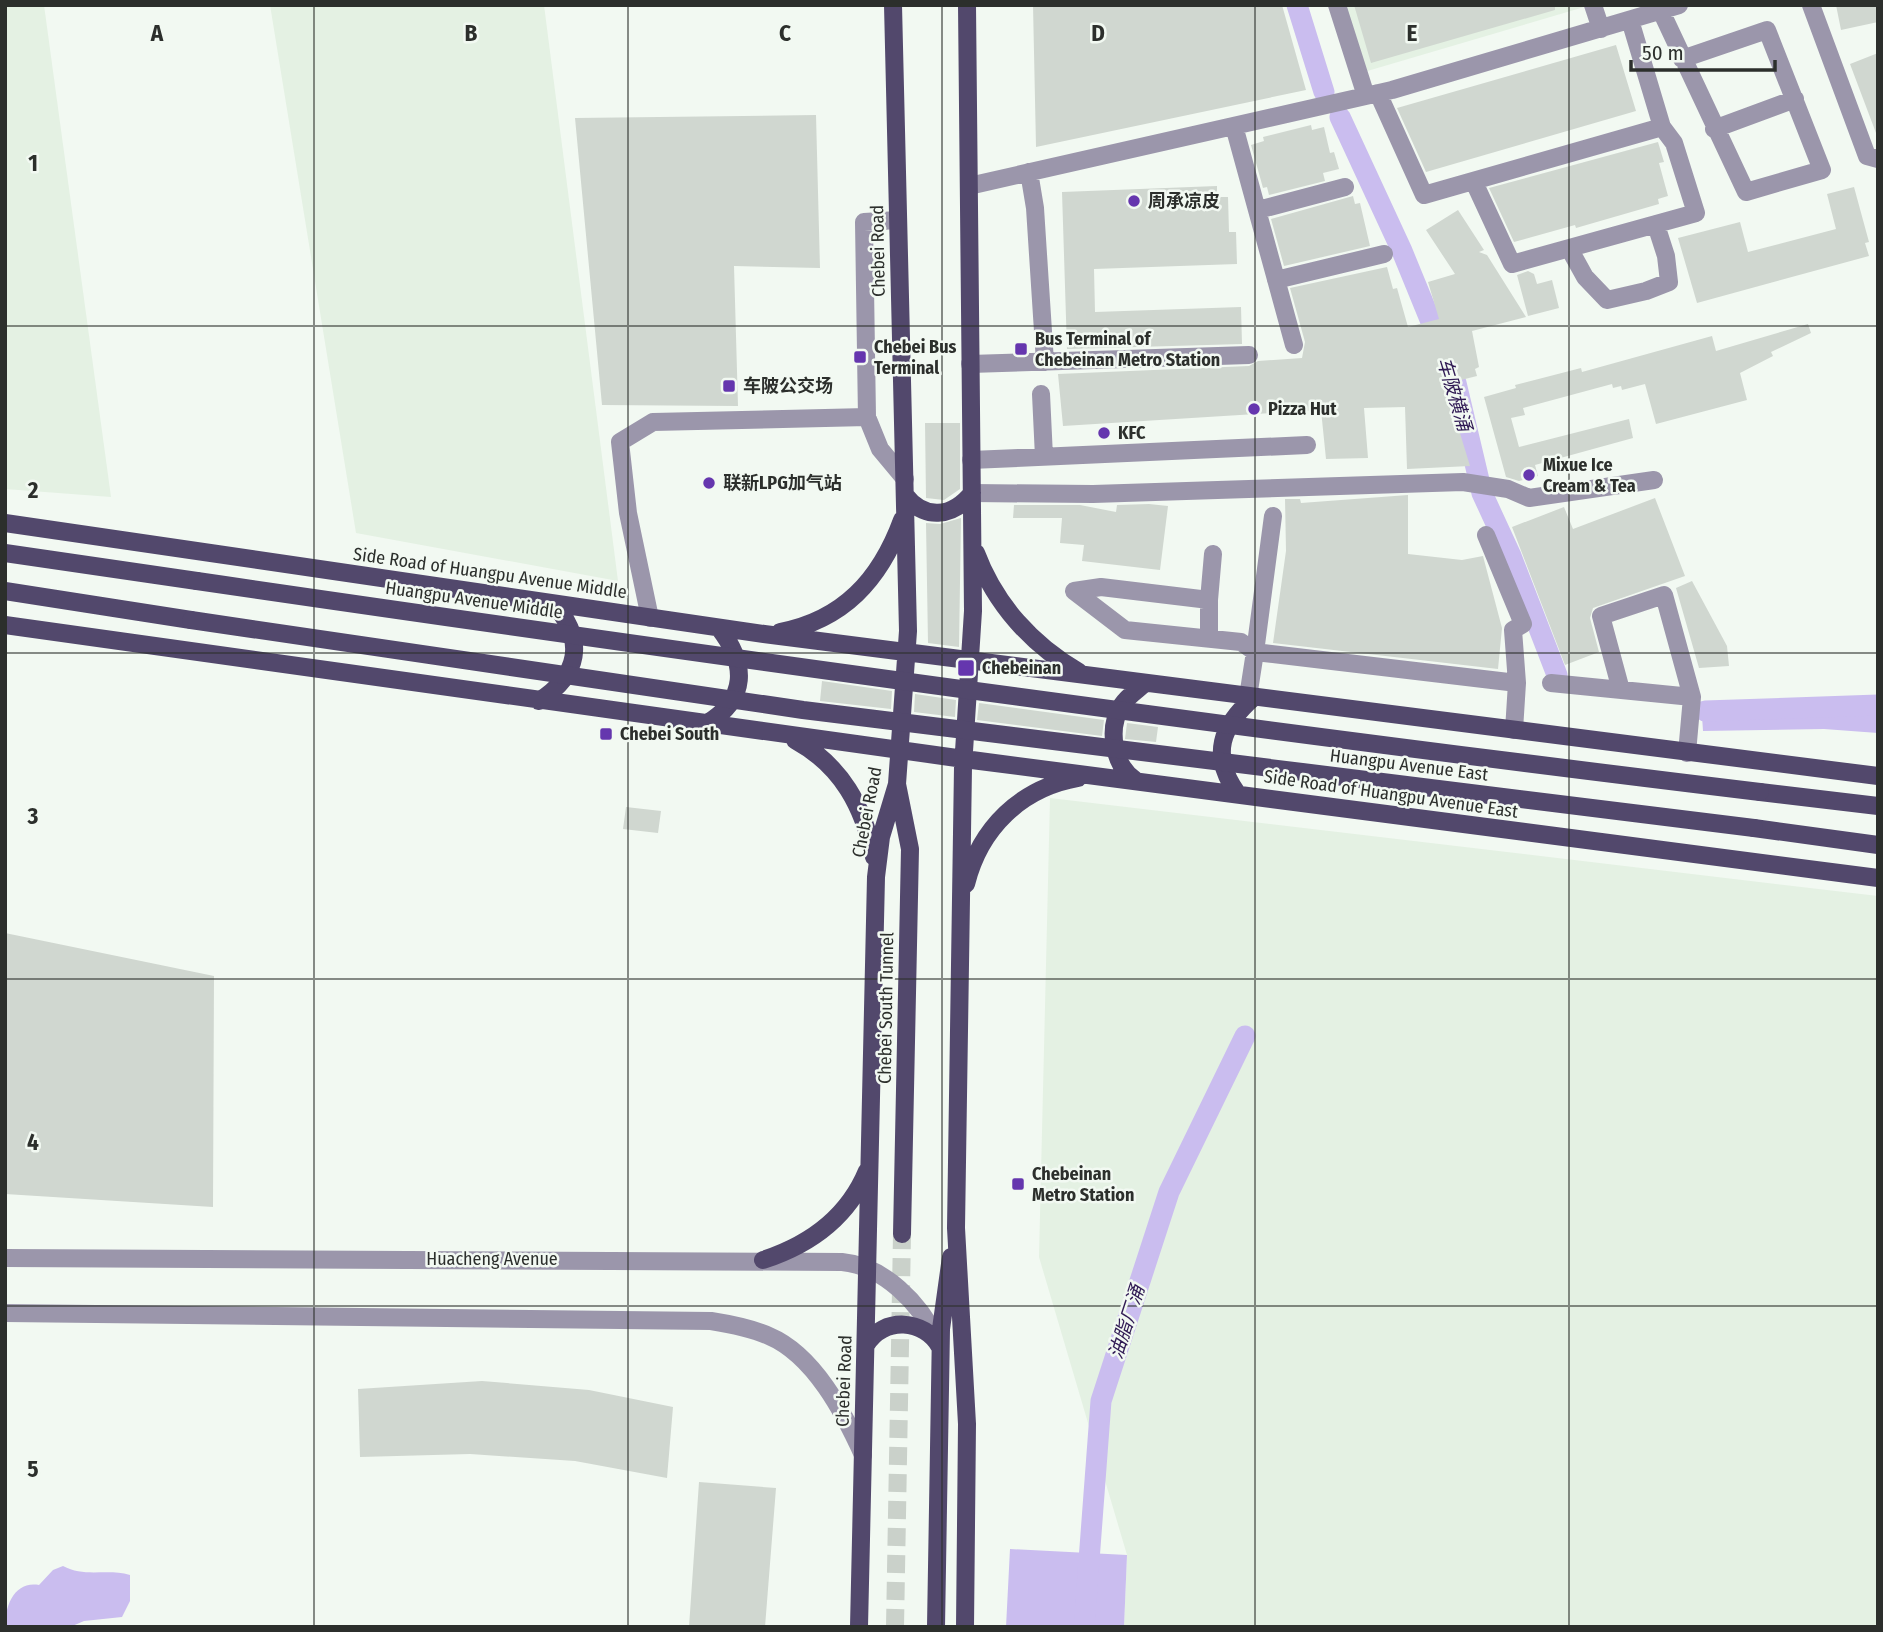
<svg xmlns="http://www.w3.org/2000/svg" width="1883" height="1632" font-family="'Fira Sans Condensed','Noto Sans SC',sans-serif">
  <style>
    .built { fill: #e4f1e3 }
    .water { fill: #cabdef }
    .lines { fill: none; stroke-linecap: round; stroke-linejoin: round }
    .canal { stroke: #cabdef; stroke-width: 21 }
    .building { fill: #d0d7d0 }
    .major-tunnel { stroke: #cad1ca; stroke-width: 18; stroke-dasharray: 18 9; stroke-linecap: butt }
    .minor { stroke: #9b96ab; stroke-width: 18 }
    .major { stroke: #52486c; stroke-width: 18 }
    .major-bridge { stroke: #52486c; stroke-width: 18 }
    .grid { fill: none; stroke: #2c2f2c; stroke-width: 2; stroke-opacity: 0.55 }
    .poi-dot { fill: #6536ae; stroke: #f2f9f2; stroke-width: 2.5 }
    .labels { text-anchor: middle; stroke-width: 5; stroke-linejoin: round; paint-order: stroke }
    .poi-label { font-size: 18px; font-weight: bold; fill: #2c2f2c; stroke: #f2f9f2; text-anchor: start }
    .street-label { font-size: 18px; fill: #2c2f2c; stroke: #f2f9f2 }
    .water-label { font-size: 19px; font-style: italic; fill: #301a54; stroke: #f2f9f2 }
    .grid-label { font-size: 23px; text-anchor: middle; font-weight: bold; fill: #2c2f2c; stroke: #f2f9f2; stroke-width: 5; stroke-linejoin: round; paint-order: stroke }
  </style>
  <rect width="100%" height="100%" fill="#f2f9f2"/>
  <path class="built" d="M5,5h39l67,492 -106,-8z
    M270,5h274l74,576 -262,-48z
    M1337,5h254l-227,67z
    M1050,798l828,98v731h-754l3,-72 -88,-298z"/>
  <path class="water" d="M1878,703v30l-54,-4 -121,2 -1,-15z
    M1010,1549l117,6 -3,72h-118z
    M63,1566c22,12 44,2 67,9v26l-8,16 -38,4 -14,6h-65c0,-21 9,-46 34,-42l14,-15z"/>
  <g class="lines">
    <path class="canal" d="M1297,5l27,87
      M1340,117l62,134 54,132 26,110 29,63 46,119
      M1705,711l173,-6
      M1084,1627l17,-226 68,-209 76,-156"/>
  </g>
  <path class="building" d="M1033,5h249l24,85 -270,57z
    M1354,5h201v5l-184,53z
    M1836,5h42v17l-37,8z
    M1616,45l20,66 -210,61 -29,-64z
    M1878,53v79l-2,1 -26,-69z
    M816,115l4,153 -86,-2 4,140 -136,-1 -27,-287z
    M1311,125l1,5 12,-3 6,26 4,-1 5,17 -16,4 2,8 -56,14 -2,-8 -4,1 -12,-43 13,-4 -1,-4z
    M1658,142l6,20 -5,1 9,33 -10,3 1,5 -83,24 -1,-3 -61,17 -25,-54z
    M1217,186v11h11l1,35h7l1,32 -143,5 1,43 146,-5 1,37 -175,5 -5,-157z
    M1854,187l15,55 -4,1 4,13 -172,47 -19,-65 62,-16 8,30 88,-23 -9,-35z
    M1353,196l2,8 5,-1 10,43 -86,20 -13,-47z
    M1458,210l26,40 -5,2 8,3 39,62 -54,14 7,36 -4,2 2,7 -32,8 25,82 -63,3 -2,-62 -41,1 4,50 -42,1 -5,-49 -258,16 -5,-52 191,-8 9,-5 44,-3 3,-16 -15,-54 97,-21 6,22 4,-1 11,39 31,-8 -11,-37 27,-8 -29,-44z
    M1528,271l6,3 3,10 15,-4 7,28 -31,8 -11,-41z
    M1808,324l3,9 -40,19 2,4 -33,17 7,27 -91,24 -11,-40 -23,6 -1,-4 -8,2 -1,-4 -89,24 2,7 -14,3 8,29 110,-28 4,19 -98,27 3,11 -19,5 -13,-4 -22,-80 32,-9 -1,-3 66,-17 1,4 130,-36 4,15z
    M925,423h35v66l-16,11 -18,-2z
    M1408,495v59l54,6 21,-4 19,72 -4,41 -225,-26 13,-92 -1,-52h15l1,4z
    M1655,498l30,78 -92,32 -3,10 9,34 -34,13 -53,-138 52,-20 9,22z
    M1149,504l19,2 -8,64 -78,-9 2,-16 -24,-2 2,-25h-49l1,-13h66l36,7 1,-7z
    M961,518l-2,129 -31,-4 -2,-120 14,1z
    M1692,581l35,65 2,20 -30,2 -23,-80z
    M822,681l70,10 -1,18 -71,-8z
    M915,694l41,6 -1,17 -41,-5z
    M979,703l125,17 -2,16 -125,-16z
    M1127,723l31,4 -2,15 -31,-3z
    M626,807l35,4 -3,22 -35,-4z
    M5,933l209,43 -1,231 -208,-13z
    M482,1381l107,9 84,17 -6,71 -92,-17 -105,-7 -110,3 -2,-68z
    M699,1482l77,6 -11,139h-76z"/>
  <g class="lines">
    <path class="major-tunnel" d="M895,1627l7,-393"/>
    <path class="minor" d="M1337,5l29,91
      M1593,5l8,24
      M1811,5l56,151 11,3
      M1661,11l85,181 76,-22 -55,-140 -85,29
      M1378,93l46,102 238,-68
      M1234,126l60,219
      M1714,129l81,-30
      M1029,172l6,36 10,154
      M1474,182l38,82 184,-51 -22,-70 -12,-16 -32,-107
      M969,186l423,-96 287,-85
      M1258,210l87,-23
      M898,220l-34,2 3,195 13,32 25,30
      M1570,250l15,27 22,23 39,-9 23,-9 -3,-26 -10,-31
      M1276,280l108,-26
      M970,364l279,-9
      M1041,394l3,63
      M971,460l336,-15
      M972,493l121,1 370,-12 45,7 21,9 125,-18
      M1486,535l37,89 -10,6 4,53
      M1213,554l-4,46 -108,-13 -27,4 51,39 116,12 14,10 18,-136
      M650,618l-22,-105 -8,-71 33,-20 214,-5
      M1209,639v-39
      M1551,683l141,14 -5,56
      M1621,690l-20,-74 63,-21 28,102
      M1248,697l7,-45 262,31 -3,47
      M5,1258l837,4c42,4 78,41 96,79
      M5,1313l706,8c19,3 40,7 58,15 45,19 75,77 94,119"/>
    <path class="major" d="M905,495c19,25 47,23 67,-2
      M5,523l759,111 1114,142
      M5,553l192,28
      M976,553c19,51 56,92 103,119
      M5,591l186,29
      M5,625l959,134 914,119
      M780,632c63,-12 100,-52 122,-112
      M539,701c40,-26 47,-60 15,-97
      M706,724c42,-25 41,-60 13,-96
      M795,740c47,26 68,66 79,117
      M1135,780c-22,-15 -28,-52 -13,-75 5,-8 14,-14 21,-20
      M897,784l13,65 -8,385
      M1760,792l118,14
      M1237,793c-27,-38 -16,-67 17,-96
      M1754,828l124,17
      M966,884c14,-56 55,-96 112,-106
      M763,1260c46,-15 85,-43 104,-89
      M866,1345c17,-29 59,-26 74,2
      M859,1627l17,-750 5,-40 16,-53 11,-153 -15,-626
      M936,1627l5,-298 10,-72
      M965,1627l2,-203 -11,-196 7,-461 10,-156 -6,-606"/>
    <path class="major-bridge" d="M197,581c521,76 1041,148 1563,211
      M191,620l612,90 951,118"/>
  </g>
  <path class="grid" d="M314,5v1622M628,5v1622M942,5v1622M1255,5v1622M1569,5v1622M5,326h1873M5,653h1873M5,979h1873M5,1306h1873"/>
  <g class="poi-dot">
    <circle cx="1134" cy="201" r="7"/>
    <rect x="1014" y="342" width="14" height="14" rx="3.5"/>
    <rect x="853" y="350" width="14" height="14" rx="3.5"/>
    <rect x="722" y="379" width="14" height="14" rx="3.5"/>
    <circle cx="1254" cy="409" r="7"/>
    <circle cx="1104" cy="433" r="7"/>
    <circle cx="1529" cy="475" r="7"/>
    <circle cx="709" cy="483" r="7"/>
    <rect x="957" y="659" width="18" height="18" rx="3.5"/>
    <rect x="599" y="727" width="14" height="14" rx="3.5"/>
    <rect x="1011" y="1177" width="14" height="14" rx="3.5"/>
  </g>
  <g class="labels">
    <g class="poi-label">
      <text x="1148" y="207">周承凉皮</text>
      <text x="1035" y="345">Bus Terminal of<tspan x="1035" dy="21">Chebeinan Metro Station</tspan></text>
      <text x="874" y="353">Chebei Bus<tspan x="874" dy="21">Terminal</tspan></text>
      <text x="743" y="392">车陂公交场</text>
      <text x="1268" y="415">Pizza Hut</text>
      <text x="1118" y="439">KFC</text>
      <text x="1543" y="471">Mixue Ice<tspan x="1543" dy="21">Cream &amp; Tea</tspan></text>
      <text x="723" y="489">联新LPG加气站</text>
      <text x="982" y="674">Chebeinan</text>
      <text x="620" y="740">Chebei South</text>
      <text x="1032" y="1180">Chebeinan<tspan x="1032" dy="21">Metro Station</tspan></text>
    </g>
    <g class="street-label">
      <text transform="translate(878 251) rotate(-91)" y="6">Chebei Road</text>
      <text transform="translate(490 573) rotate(8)" y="6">Side Road of Huangpu Avenue Middle</text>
      <text transform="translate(474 600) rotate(8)" y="6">Huangpu Avenue Middle</text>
      <text transform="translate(1409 765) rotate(7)" y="6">Huangpu Avenue East</text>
      <text transform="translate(1391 794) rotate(8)" y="6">Side Road of Huangpu Avenue East</text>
      <text transform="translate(867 812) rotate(-79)" y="6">Chebei Road</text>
      <text transform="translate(886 1008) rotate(-89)" y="6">Chebei South Tunnel</text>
      <text x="492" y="1265">Huacheng Avenue</text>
      <text transform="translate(844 1381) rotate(-88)" y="6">Chebei Road</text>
    </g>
    <g class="water-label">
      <text transform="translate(1455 394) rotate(73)" y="7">车陂横涌</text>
      <text transform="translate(1126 1322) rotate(-72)" y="7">油脂厂涌</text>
    </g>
  </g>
  <g class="grid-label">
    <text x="157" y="41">A</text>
    <text x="471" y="41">B</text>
    <text x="785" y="41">C</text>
    <text x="1098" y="41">D</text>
    <text x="1412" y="41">E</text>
    <text x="33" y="171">1</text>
    <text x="33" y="498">2</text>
    <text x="33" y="824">3</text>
    <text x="33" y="1150">4</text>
    <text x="33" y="1477">5</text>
  </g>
  <rect width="1883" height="1632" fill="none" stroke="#2c2f2c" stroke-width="14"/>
  <path d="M1631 60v10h144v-10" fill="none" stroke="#2c2f2c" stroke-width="3.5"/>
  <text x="1642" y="60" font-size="21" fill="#2c2f2c" stroke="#f2f9f2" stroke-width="5" paint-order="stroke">50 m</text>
</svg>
